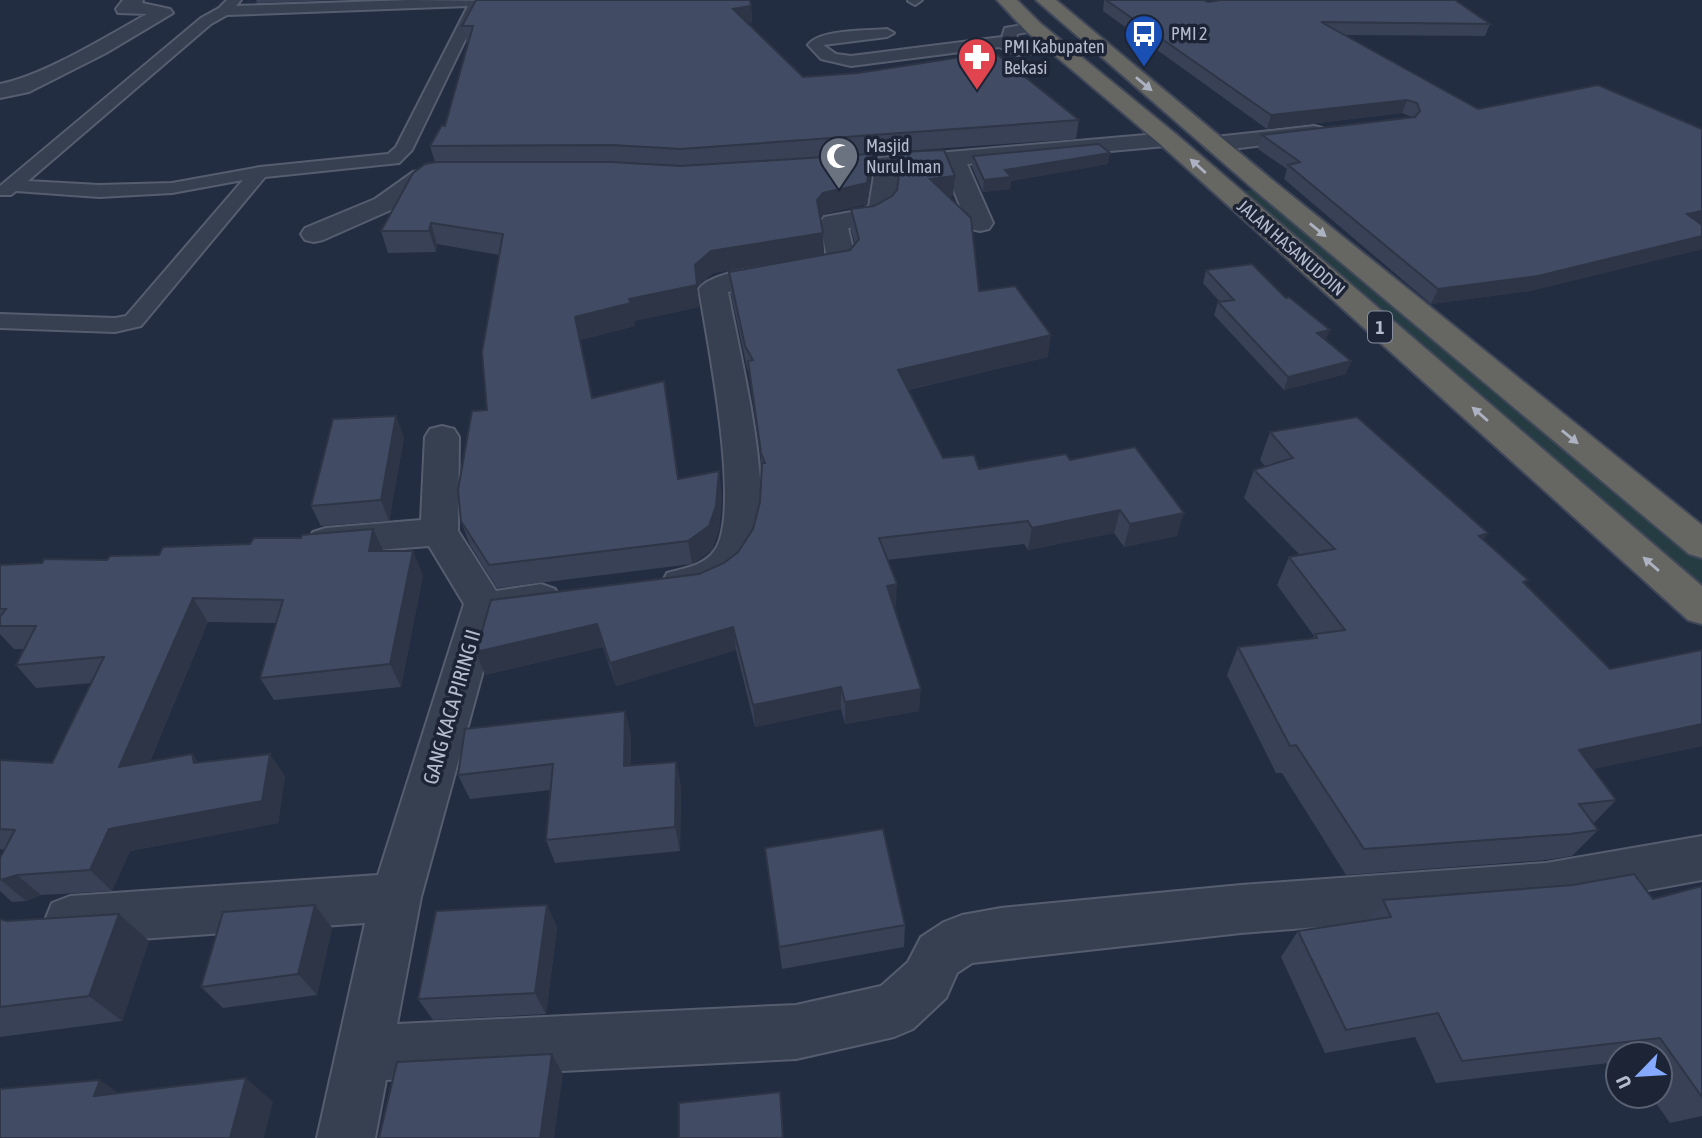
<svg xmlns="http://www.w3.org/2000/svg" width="1702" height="1138" font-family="'Asap Condensed',sans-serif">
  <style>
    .green { fill: #253c43 }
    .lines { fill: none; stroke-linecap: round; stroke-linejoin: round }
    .service-casing { stroke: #555d6f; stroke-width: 4 }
    .minor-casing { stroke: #555d6f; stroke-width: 4 }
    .trunk-casing { stroke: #3f4759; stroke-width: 4 }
    .service { fill: #374051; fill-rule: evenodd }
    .minor { fill: #374051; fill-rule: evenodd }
    .trunk { fill: #666662; fill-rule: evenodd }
    .wall { fill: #384156 }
    .shaded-wall { fill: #2e3546 }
    .building { fill: #414c64; stroke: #2e3546; stroke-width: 2 }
    .oneway { fill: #acb2c1 }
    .labels { text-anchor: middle; stroke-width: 7; stroke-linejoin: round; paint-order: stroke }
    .far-poi-label { font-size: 18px; fill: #b4bbcc; stroke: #1c2436; text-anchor: start }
    .far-street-label { font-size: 18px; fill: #b4bbcc; stroke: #1c2436 }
    .shield { fill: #1c2436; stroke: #868e9f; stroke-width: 2 }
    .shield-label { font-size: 19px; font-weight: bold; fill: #b4bbcc }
    .street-label { font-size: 21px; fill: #b4bbcc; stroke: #1c2436 }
  </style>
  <rect width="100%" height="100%" fill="#232d42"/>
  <path class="green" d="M1267,188l435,357v64l-474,-416z"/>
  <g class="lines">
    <g class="service-casing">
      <path id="service" d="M227,0h14l-5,6 173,-6 89,1 -2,3 -14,1 -70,145 -13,13 -134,14 -124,149 -26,6 -115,-4v-14l115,4 11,-2 117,-136 -71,13 -73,4 -83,-6 -5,4h-11v-9l201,-168 18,-10zM468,6l-72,141 -8,7 -128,13 -88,16 -73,2 -71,-4 183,-157 16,-9z
        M922,0l-7,5 -7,-4v-1z
        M1033,23l7,4 -2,3 -21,4 -2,9 5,3 36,-3 5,1 2,3 -2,3 -44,5 -18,-8 -148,19 -30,-7 -13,-14c11,-16 59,-14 79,-16l7,4 -7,4 -64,8 13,9 15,2 151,-19 3,-9z"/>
    </g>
    <g class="minor-casing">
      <path id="minor" d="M123,0h20l-1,3 28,6 3,4 -67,40 -77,39 -29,6v-14c43,-8 107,-48 147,-70l-29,-1 -2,-4z
        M1314,126l8,2 4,5 -4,5 -107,13 -8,-2 -4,-5 4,-5 8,-2z
        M1169,133l8,2 4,5 -4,5 -210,19 26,59 -4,6 -9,2 -9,-2 -4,-6 -23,-57 -45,4 -5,40c-10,15 -30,16 -46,18l8,33 -8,9 -120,22c12,62 27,123 32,186 1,18 3,37 -1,54 -6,26 -19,48 -45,57 -17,5 -30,9 -47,4l-5,-10 5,-10c17,-5 37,-7 48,-23 27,-40 -8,-210 -16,-261 14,-21 100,-27 128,-32l-7,-34 4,-6 38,-7 7,-4 7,-43 3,-5z
        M451,166l9,2 3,5 -3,5 -31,5 -36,26 -70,31 -9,2 -9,-2 -4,-6 4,-6 70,-29 38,-27z
        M442,426l12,3 5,8 -1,94 38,60 45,-7 14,5 6,10 -6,10 -58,11 -76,277 -24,127 399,-19 85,-19 27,-24 13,-25 23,-15 18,-7 39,-7 240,-23 305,-22 156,-27v44l-156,29 -305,24 -269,30 -15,10 -11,25 -33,31 -19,8 -98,22 -410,21 -11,58h-58l48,-215 -295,21 -18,-7 -7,-17 7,-17 18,-7 308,-21 86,-271 -35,-58 -103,8 -13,-4 -6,-9 6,-9 13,-4 95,-8 4,-83 5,-8z"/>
    </g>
    <g class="trunk-casing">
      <path id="trunk" d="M997,0h20l23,23 137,112 525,451v38l-14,-4 -527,-475 -135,-114z
        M1036,0h20l220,183 426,342v33l-13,-4 -431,-361z"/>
    </g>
    <use href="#service" class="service"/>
    <use href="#minor" class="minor"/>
    <use href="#trunk" class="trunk"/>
  </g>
  <path class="wall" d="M256,0h81l-80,3z
    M1104,0h100l4,2 282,22 -5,12 -141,-1 134,74 223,115 1,1v24l-172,42 -99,13 -147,-125 3,-10 -29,-20 4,-14 150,-18 -10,-4 -135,16 -164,-118z
    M751,6l1,17h-5l56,54 276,43 -3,19 -242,17 37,19 -4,29 -43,10 -3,4 3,37 -111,18 -16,14 2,20 -65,14 1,5 -55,14 12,58 86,81 44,16 -3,35 -7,20 -20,14 -195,24 -27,-43 -9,-24 26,-111 12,-155 -62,-11 -1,8 -48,1 -7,-22 54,-69 -5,-16 15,-20 23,-83h-1l-5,-17z
    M973,156l135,8 -97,17 -1,8 -27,3 -11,-25z
    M953,196l-4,1 30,94 69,66 -140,33 35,68 36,11 91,-9 107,76 -53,11 -10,-14 -86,17 -4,-6 -137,16 9,47h-2l25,104 -74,13 -4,-15 -86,18 -19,-77 -120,36 -13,-39 -118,28 239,-112 14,-11 15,-23 7,-27 2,-36 -13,-93 -2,-5 -16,-74 -2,-22 121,-22 5,-6 -4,-14v-21l23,-3z
    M1206,270l120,70 25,21 -5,13 -62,16 -70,-75 4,-13h2l-17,-19z
    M1270,432l214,108 41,44 85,85 92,-18v95l-109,23 23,31 -23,24 5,6 -26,26 -26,4 -200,15 -64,-102h-6l-49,-98 11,-28 74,-8 2,-3 -37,-51 12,-28 11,-2 -56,-57 10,-28 11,-4 -5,-6z
    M404,437l-15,84 -68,5 -10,-20z
    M383,551l40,24 -22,112 -127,13 -14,-22 16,-55 -68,-1 -58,139 49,1 86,14 -7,47 -148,28 -18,40 -71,4 -15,6 -14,1 -12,-11v-33l4,-8 -4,-1v-89l52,3 40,-80 -56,5 -20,-23 8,-16h-10l-14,-15v-69l107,-5z
    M625,711l6,25v30l45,-4 5,25 -1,64 -125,12 -9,-23 5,-50 -81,9 -12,-24z
    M765,848l140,77 -1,22 -122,22z
    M1702,886v230l-32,7 -19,-27h9v-42h-42v8l-182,21 -21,-46 -90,16 -44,-96 17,-26 69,-10 16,-21 270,-1z
    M315,905l17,23 -15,67 -94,13 -22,-21z
    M547,905l10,23 -11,86 -113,6 -15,-21z
    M0,919l7,2 142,20 -27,80 -122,16z"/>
  <path class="shaded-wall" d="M751,6l1,17 -18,2 -1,-16z
    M1407,100l-5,13 -135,16 4,-14z
    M1110,153l-2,11 -97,17 -1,8 -27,3 1,-12 21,-10z
    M871,154v21l-4,29 -43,10 -6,8 -1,-22 6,-7z
    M955,176l-2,20 -24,3 1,-20z
    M1702,211v13l-23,5 8,-15z
    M431,223l6,21 -1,8 -7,-21z
    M823,233l1,22 -111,18 -16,14 2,20 -65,14 1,5 -55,14 -5,-23 54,-18 66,-34 16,-14z
    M1702,236v13l-172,42 -99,13 7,-15z
    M1330,330l-5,13 -8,-10z
    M1051,335l-3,22 -151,35 1,-22z
    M1351,361l-5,13 -62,16 4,-13z
    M396,416l8,21 -15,84 -8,-21z
    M719,471l3,24 -3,35 -7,20 -20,14 -4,-23z
    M1120,510l-6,23 -86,17 4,-22z
    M1184,513l-7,23 -53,11 6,-23z
    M373,529l11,23 -15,-1z
    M1488,533l-17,29 8,-26z
    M413,551l10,24 -22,112 -11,-23z
    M897,584l-1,23 -10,2 1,-23z
    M193,598l15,24 -70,167 -19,-22z
    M597,624l6,23 -118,28 -9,-23z
    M733,627l3,23 -120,36 -6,-23z
    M841,687v22l-86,18 -2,-22z
    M921,689l-2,22 -74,13v-22z
    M625,711l6,25v55l-7,-25z
    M1702,724v22l-146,31 23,-27z
    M192,754l18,22 -16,-13z
    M270,754l15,22 -7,47 -148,28 -18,40 -22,-21 19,-41z
    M676,762l5,25 -1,64 -5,-24z
    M17,875l24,20 -15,6 -25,-21z
    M315,905l17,23 -15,67 -19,-21z
    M547,905l10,23 -11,86 -11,-21z
    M119,914l30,27 -27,80 -33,-25z
    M552,1054l11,20 -9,64h-14z
    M246,1078l27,24 -9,36h-34z
    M100,1080l33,23 -39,-7z
    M780,1092l2,18 2,28h-1z"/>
  <path class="building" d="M476,0h274l1,6 -18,3 70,68 55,-4 136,-21 85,68 -398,29 -69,-4 -182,1 12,-21 3,1 28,-100h-11z
    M1106,0h98l4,2 13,-2h234l35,24 -169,-2 157,87 120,-24 104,44v82l-15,3 15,11v11l-164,40 -100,13 -150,-124 12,-3 -38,-27 153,-18 5,-6 -3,-8 -10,-3 -136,15z
    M1099,144l11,9 -105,17 6,7 -27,3 -11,-24z
    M944,150l11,26 -25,3 41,39 8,73 36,-5 36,49 -153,35 45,88 31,-3 5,14 87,-15 4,6 65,-13 49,66 -54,11 -10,-14 -88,18 -4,-7 -149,17 18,46 -10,2 34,103 -76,13 -4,-15 -88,18 -20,-78 -123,36 -13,-39 -121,28 15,-52 208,-26 25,-11 14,-11 15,-23 7,-27 2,-39h3l-4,-10 -13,-92 5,-1 -8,-14 -16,-74 121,-22 9,-11 -8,-30 23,-3 18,-10 5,-6 5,-38z
    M871,154l-4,29 -44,10 -6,7 6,33 -112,18 -16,14 2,20 -68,14 2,4 -56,14 17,81 72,-17 14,98 41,-8 -3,35 -7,20 -21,15 -199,24 -28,-44 -3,-31 14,-79 15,-1 -5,-58 21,-118 -72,-11 -2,8h-48l32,-58 12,-9 12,-2h174l70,4z
    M1252,264l34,34 3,-1 41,33 -13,3 34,28 -63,16 -70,-75 16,-2 -28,-30z
    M396,416l-15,84 -70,6 22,-87z
    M1357,417l131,116 -9,3 49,44 -5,2 87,87 91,-19 1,1v73l-123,26 37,50 -37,4 19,26 -28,4 -206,15 -68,-104 -6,1 -52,-99 79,-9 -2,-4 30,-4 -56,-73 46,-8 -81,-79 39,-12 -23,-26z
    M373,529l-4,22h44l-23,113 -130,14 23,-78 -90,-2 -74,169 73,-13 2,9 76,-9 -8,47 -153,28 -19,41 -73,5 -17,5v-22l15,-28 -15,-1v-69l52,3 52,-106 -88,8 20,-39h-36v-9l6,-8h-6v-44l42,-2 2,-4 63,1 3,-4 49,-1 4,-8 87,-3 4,-6h47l1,-3z
    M625,711l-1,55 52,-4 -1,65 -129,13 7,-76 -95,11 7,-46z
    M883,829l22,96 -126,22 -14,-99z
    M1634,874l19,25 49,-13v211l-42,-59 -198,23 -24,-48 -92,17 -48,-99 93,-14 -8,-17 190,-15z
    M315,905l-17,69 -97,13 22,-75z
    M547,905l-12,88 -117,6 18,-88z
    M119,914l-30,82 -89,11v-88l7,2z
    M552,1054l-12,84h-161l18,-76z
    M246,1078l-16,60h-230v-49l100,-9 -6,16z
    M780,1092l3,46h-104v-35z"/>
  <defs><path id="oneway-solid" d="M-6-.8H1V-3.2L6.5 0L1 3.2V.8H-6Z" transform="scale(1.75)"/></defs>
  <g class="oneway">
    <use href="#oneway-solid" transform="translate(1144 84) rotate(40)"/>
    <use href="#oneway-solid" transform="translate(1198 166) rotate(-138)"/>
    <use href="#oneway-solid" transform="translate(1318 230) rotate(39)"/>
    <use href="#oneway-solid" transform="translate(1480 414) rotate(-139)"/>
    <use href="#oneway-solid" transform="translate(1570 437) rotate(39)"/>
    <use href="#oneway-solid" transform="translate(1651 564) rotate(-139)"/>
  </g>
  <defs>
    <g id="bus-pin" transform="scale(2.0125)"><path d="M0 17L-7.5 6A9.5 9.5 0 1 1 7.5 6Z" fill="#1a4fb4" stroke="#1c2436"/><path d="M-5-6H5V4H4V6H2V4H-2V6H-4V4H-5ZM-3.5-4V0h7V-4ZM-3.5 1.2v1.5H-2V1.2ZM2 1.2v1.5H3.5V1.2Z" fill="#fff"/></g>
    <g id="pharmacy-pin" transform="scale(2.0125)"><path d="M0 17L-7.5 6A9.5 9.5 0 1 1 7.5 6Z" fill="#e0444e" stroke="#1c2436"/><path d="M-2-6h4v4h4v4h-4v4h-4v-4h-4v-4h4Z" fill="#fff"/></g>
    <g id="mosque-pin" transform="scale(2.0125)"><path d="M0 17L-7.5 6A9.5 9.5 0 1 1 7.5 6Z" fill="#6b7280" stroke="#1c2436"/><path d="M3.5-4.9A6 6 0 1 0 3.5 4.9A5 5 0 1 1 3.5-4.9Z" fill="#fff"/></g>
  </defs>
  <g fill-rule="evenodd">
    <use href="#bus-pin" x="1144" y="34"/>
    <use href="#pharmacy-pin" x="977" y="57"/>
    <use href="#mosque-pin" x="839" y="156"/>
  </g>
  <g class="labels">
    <g class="far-poi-label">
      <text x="1171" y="40">PMI 2</text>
      <text x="1004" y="53">PMI Kabupaten<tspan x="1004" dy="21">Bekasi</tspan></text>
      <text x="866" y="152">Masjid<tspan x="866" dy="21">Nurul Iman</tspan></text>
    </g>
    <g class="far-street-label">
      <text transform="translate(1291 248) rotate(41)" y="6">JALAN HASANUDDIN</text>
    </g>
    <rect class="shield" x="1368" y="311.5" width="24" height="31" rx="5"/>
    <g class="shield-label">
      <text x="1380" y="334">1</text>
    </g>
    <g class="street-label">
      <text transform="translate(452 707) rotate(-74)" y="7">GANG KACA PIRING II</text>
    </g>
  </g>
  <g transform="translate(1639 1075) rotate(245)"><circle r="33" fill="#1c2436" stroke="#596072" stroke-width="2"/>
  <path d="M0-5L12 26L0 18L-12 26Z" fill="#85a9ff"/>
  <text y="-10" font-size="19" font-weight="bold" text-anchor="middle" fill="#b4bbcc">U</text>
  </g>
</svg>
